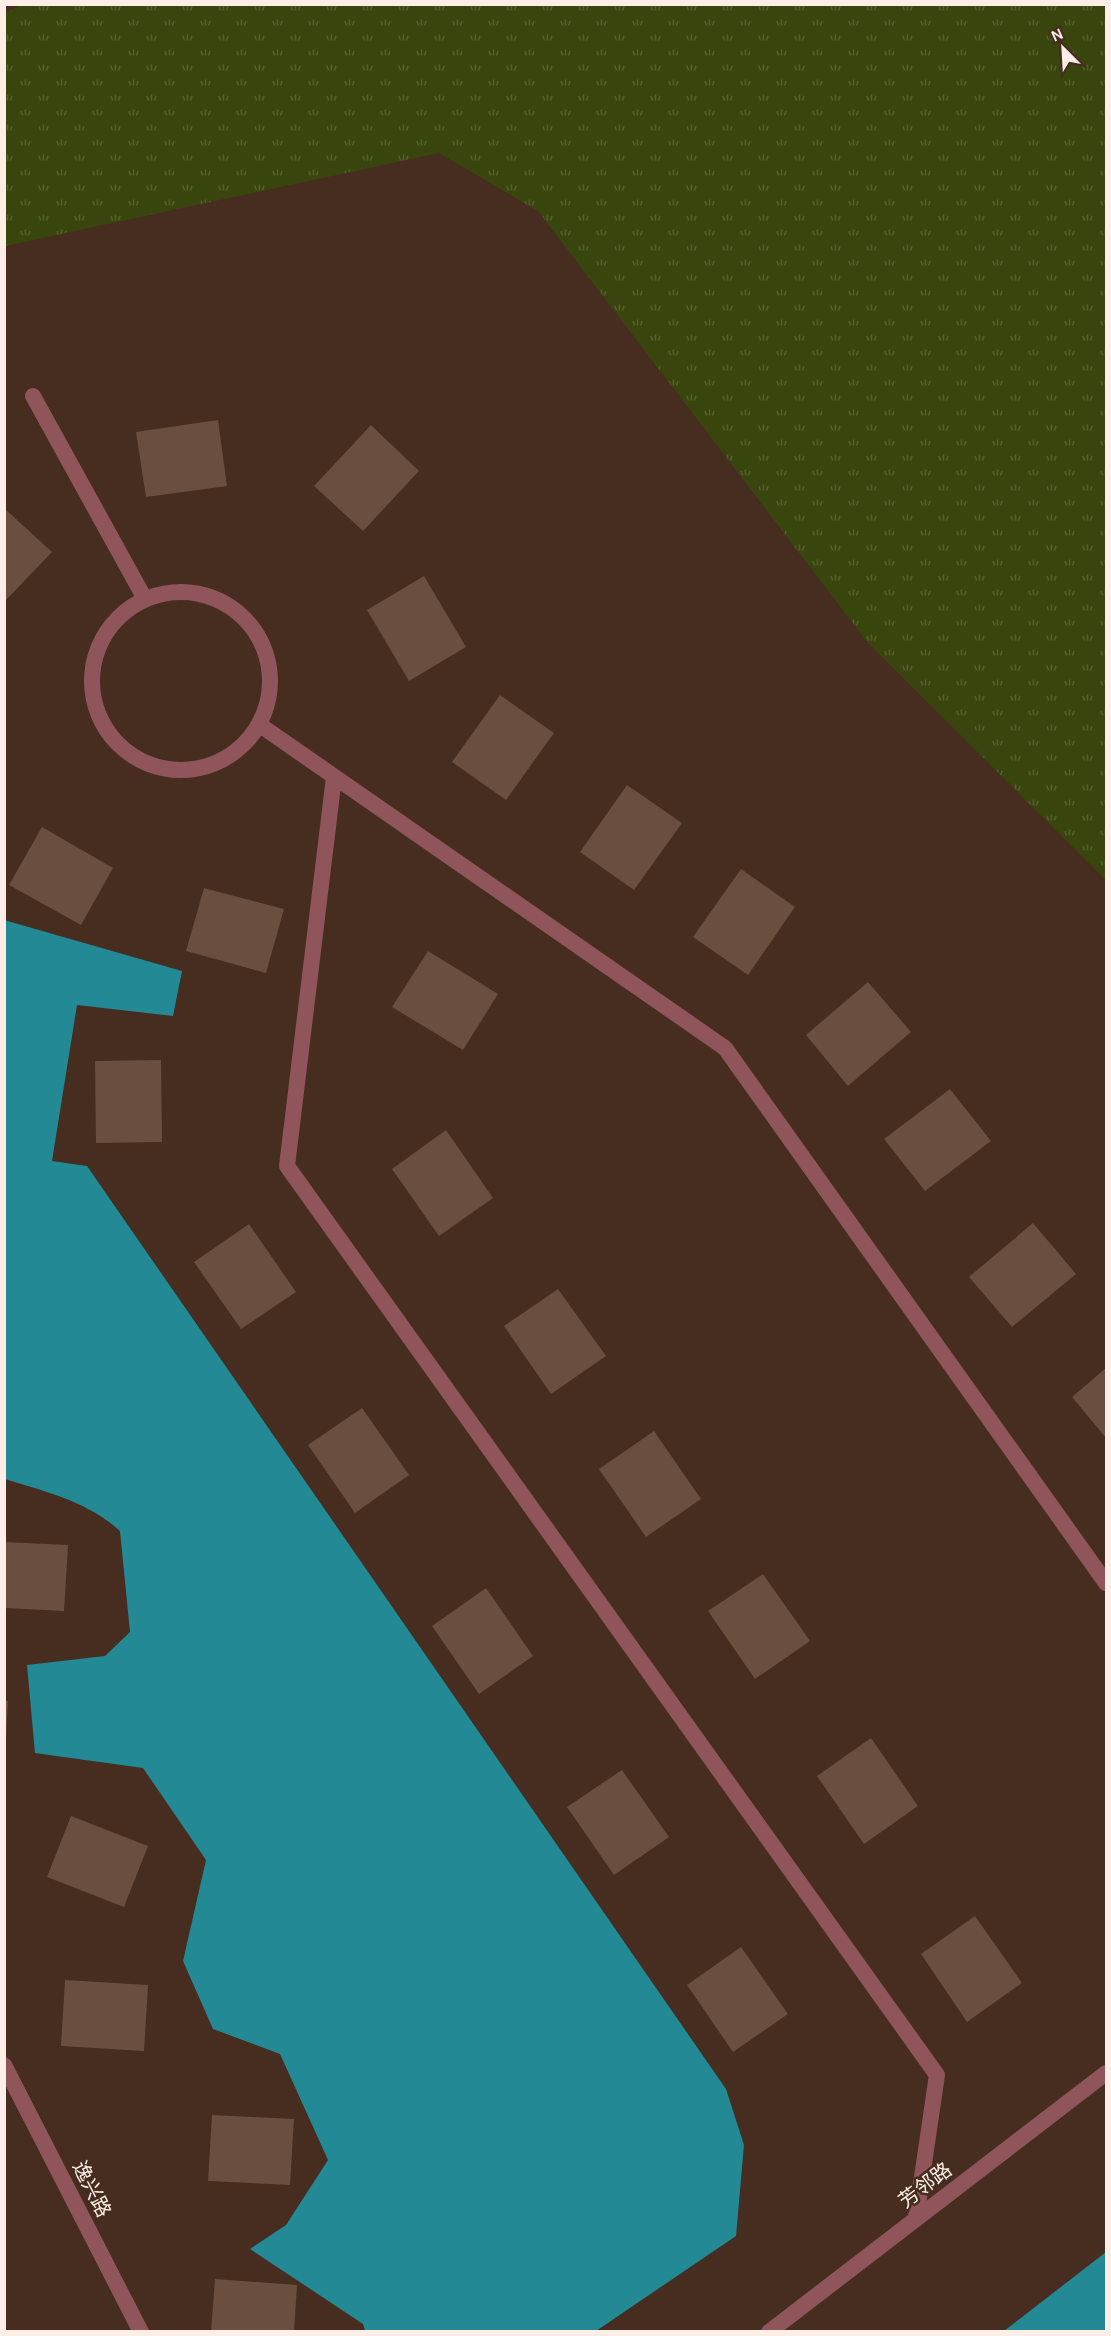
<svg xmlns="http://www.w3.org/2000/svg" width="1111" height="2336" font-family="Karla,'Noto Sans SC',sans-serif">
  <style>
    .grass { fill: url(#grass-tufts) }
    .water { fill: #228995 }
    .building { fill: #6a4e3f }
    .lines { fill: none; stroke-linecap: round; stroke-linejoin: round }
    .service { stroke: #8f555b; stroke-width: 16 }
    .minor { stroke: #8f555b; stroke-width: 16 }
    .labels { text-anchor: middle; stroke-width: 5; stroke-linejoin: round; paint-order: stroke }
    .street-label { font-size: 20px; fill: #fdefe8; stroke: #462d1f }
  </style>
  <defs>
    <pattern id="grass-tufts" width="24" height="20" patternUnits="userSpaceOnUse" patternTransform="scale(1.5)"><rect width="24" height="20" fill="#38450c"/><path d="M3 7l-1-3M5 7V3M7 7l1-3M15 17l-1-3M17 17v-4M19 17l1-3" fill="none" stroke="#56602f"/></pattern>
  </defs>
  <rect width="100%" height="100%" fill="#462d1f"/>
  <path class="grass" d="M24,4l1082,1v875l-238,-237 -330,-432 -99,-58 -434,93v-233z"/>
  <path class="water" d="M4,920l178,51 -9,45 -96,-11 -25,156 35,5 639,923 18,56 -8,91 -140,95h-231l-2,-7 -113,-75 36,-24 42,-65 -48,-106 -67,-25 -30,-68 23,-101 -63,-92 -108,-15 -8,-88 78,-9 25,-24 -10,-101c-33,-30 -74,-39 -115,-52z
    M1106,2252v79h-102z"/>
  <path class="building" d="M218,420l9,66 -81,11 -10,-65z
    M371,425l48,46 -56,60 -49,-45z
    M4,508l48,44 -48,50z
    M424,576l42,71 -57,34 -42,-71z
    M500,695l54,38 -48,67 -54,-38z
    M627,785l55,38 -48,67 -54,-38z
    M42,827l71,41 -32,57 -72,-40z
    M741,869l54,38 -47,68 -55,-38z
    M204,888l80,21 -18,64 -80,-22z
    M428,951l70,43 -35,56 -71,-43z
    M868,982l43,50 -63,54 -42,-51z
    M161,1060l1,82 -66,1 -1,-82z
    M950,1089l41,52 -66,50 -41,-52z
    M446,1130l47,68 -54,38 -47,-67z
    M1033,1223l43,51 -64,53 -43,-50z
    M249,1224l47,68 -55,37 -47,-67z
    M558,1289l48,67 -55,38 -47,-68z
    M1106,1368v70l-34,-41z
    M362,1408l47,67 -54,38 -47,-68z
    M654,1431l47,68 -55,38 -47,-68z
    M4,1542l64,3 -4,66 -60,-3z
    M763,1574l47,67 -55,38 -47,-68z
    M486,1588l47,68 -54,38 -47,-68z
    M4,1701h4l-2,36h-2z
    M871,1738l47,68 -54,38 -47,-68z
    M622,1770l47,67 -55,38 -47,-68z
    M71,1816l77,30 -24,61 -77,-30z
    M975,1916l47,67 -55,39 -46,-68z
    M741,1947l47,67 -55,38 -46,-67z
    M65,1980l83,5 -4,66 -83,-5z
    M212,2115l82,4 -4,66 -82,-4z
    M215,2279l82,6 -3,47h-83z"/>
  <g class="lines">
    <path class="service" d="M33,396l112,203
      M92 681a89 89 0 1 1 178 0a89 89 0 1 1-178 0Z
      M260,725l465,323 381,535
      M334,777l-47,389 650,909 -21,143"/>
    <path class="minor" d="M4,2065l137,267
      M769,2332l337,-259"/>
  </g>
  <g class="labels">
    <g class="street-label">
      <text transform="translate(925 2185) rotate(-37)" y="7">芳邻路</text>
      <text transform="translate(92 2189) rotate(63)" y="7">逸兴路</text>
    </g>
  </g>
  <rect width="1111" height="2336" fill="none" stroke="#fdefe8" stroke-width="12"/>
  <g transform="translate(1063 48) rotate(336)" stroke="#462d1f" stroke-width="4.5" paint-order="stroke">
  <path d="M0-4.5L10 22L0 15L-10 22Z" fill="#fdefe8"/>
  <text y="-9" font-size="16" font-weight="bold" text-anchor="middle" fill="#fdefe8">N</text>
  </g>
</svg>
